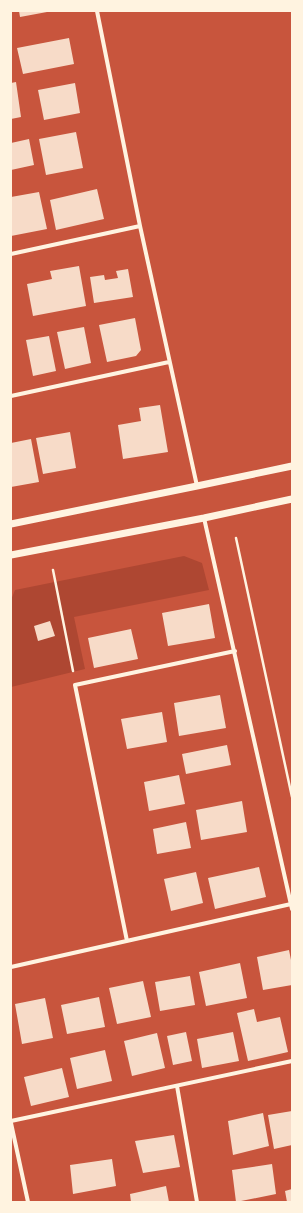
<svg xmlns="http://www.w3.org/2000/svg" width="303" height="1213" font-family="Commissioner,sans-serif">
  <style>
    .green { fill: #ae4732 }
    .building { fill: #f7dbc8 }
    .lines { fill: none; stroke-linecap: round; stroke-linejoin: round }
    .path { stroke: #fff3e0; stroke-width: 2.5 }
    .minor { stroke: #fff3e0; stroke-width: 4 }
    .tertiary { stroke: #fff3e0; stroke-width: 7 }
  </style>
  <rect width="100%" height="100%" fill="#c8553d"/>
  <path class="green" d="M184,556l18,7 7,27 -135,27 11,52 -74,18v-87l4,-10z"/>
  <path class="building" d="M19,11h28v1l-27,5z
    M69,38l5,26 -51,10 -6,-26z
    M16,82l5,35 -10,2v-36z
    M75,83l5,30 -36,7 -6,-30z
    M76,132l7,36 -37,7 -7,-36z
    M29,139l5,26 -23,5v-27z
    M97,189l7,30 -48,11 -6,-30z
    M39,192l8,37 -36,7v-39z
    M79,266l7,40 -53,10 -6,-32 25,-5 -2,-8z
    M128,269l5,28 -39,6 -4,-26 14,-2 1,5 13,-2 -2,-7z
    M135,318l6,32 -5,6 -29,6 -8,-37z
    M84,327l7,36 -26,6 -8,-37z
    M49,336l7,35 -23,5 -7,-36z
    M160,405l8,47 -45,7 -5,-34 23,-4 -2,-13z
    M70,432l6,36 -33,6 -7,-36z
    M31,439l8,43 -28,5v-44z
    M209,604l6,34 -47,8 -6,-33z
    M50,621l5,15 -17,5 -4,-15z
    M131,629l7,30 -44,9 -6,-30z
    M220,695l6,33 -47,8 -5,-33z
    M162,712l5,30 -40,7 -6,-30z
    M227,745l4,20 -45,9 -4,-20z
    M179,775l6,29 -36,7 -5,-29z
    M242,801l5,31 -46,8 -5,-30z
    M186,822l5,26 -34,6 -4,-25z
    M259,867l7,30 -51,12 -7,-31z
    M196,872l7,31 -32,8 -7,-32z
    M289,950l3,15v20l-29,5 -6,-33z
    M240,963l7,35 -41,8 -7,-34z
    M190,976l5,29 -35,6 -5,-29z
    M143,981l8,36 -34,7 -8,-36z
    M99,997l6,30 -38,7 -6,-29z
    M45,998l8,40 -31,6 -7,-40z
    M254,1009l3,13 23,-5 8,35 -40,9 -11,-48z
    M186,1032l6,29 -19,4 -6,-29z
    M233,1032l6,29 -37,7 -5,-29z
    M157,1033l8,35 -33,8 -8,-35z
    M105,1050l7,31 -35,8 -7,-31z
    M62,1068l7,29 -38,9 -7,-29z
    M292,1111v34l-18,4 -6,-34z
    M263,1113l6,33 -36,9 -5,-34z
    M174,1135l6,32 -37,6 -8,-32z
    M112,1159l4,27 -43,8 -3,-29z
    M272,1164l4,30 -40,8 -4,-32z
    M166,1186l3,16h-38l-1,-8z
    M292,1189v13h-5l-2,-11z"/>
  <g class="lines">
    <path class="path" d="M236,538l56,259
      M53,570l20,101"/>
    <path class="minor" d="M97,11l43,215 57,260
      M11,254l129,-28
      M11,396l158,-34
      M204,518l88,391
      M127,941l-52,-256 160,-34
      M11,967l280,-63
      M177,1086l20,116
      M11,1121l281,-60
      M11,1123l17,79"/>
    <path class="tertiary" d="M11,524l186,-38 95,-20
      M11,555l193,-37 88,-19"/>
  </g>
  <rect width="303" height="1213" fill="none" stroke="#fff3e0" stroke-width="24"/>
</svg>
